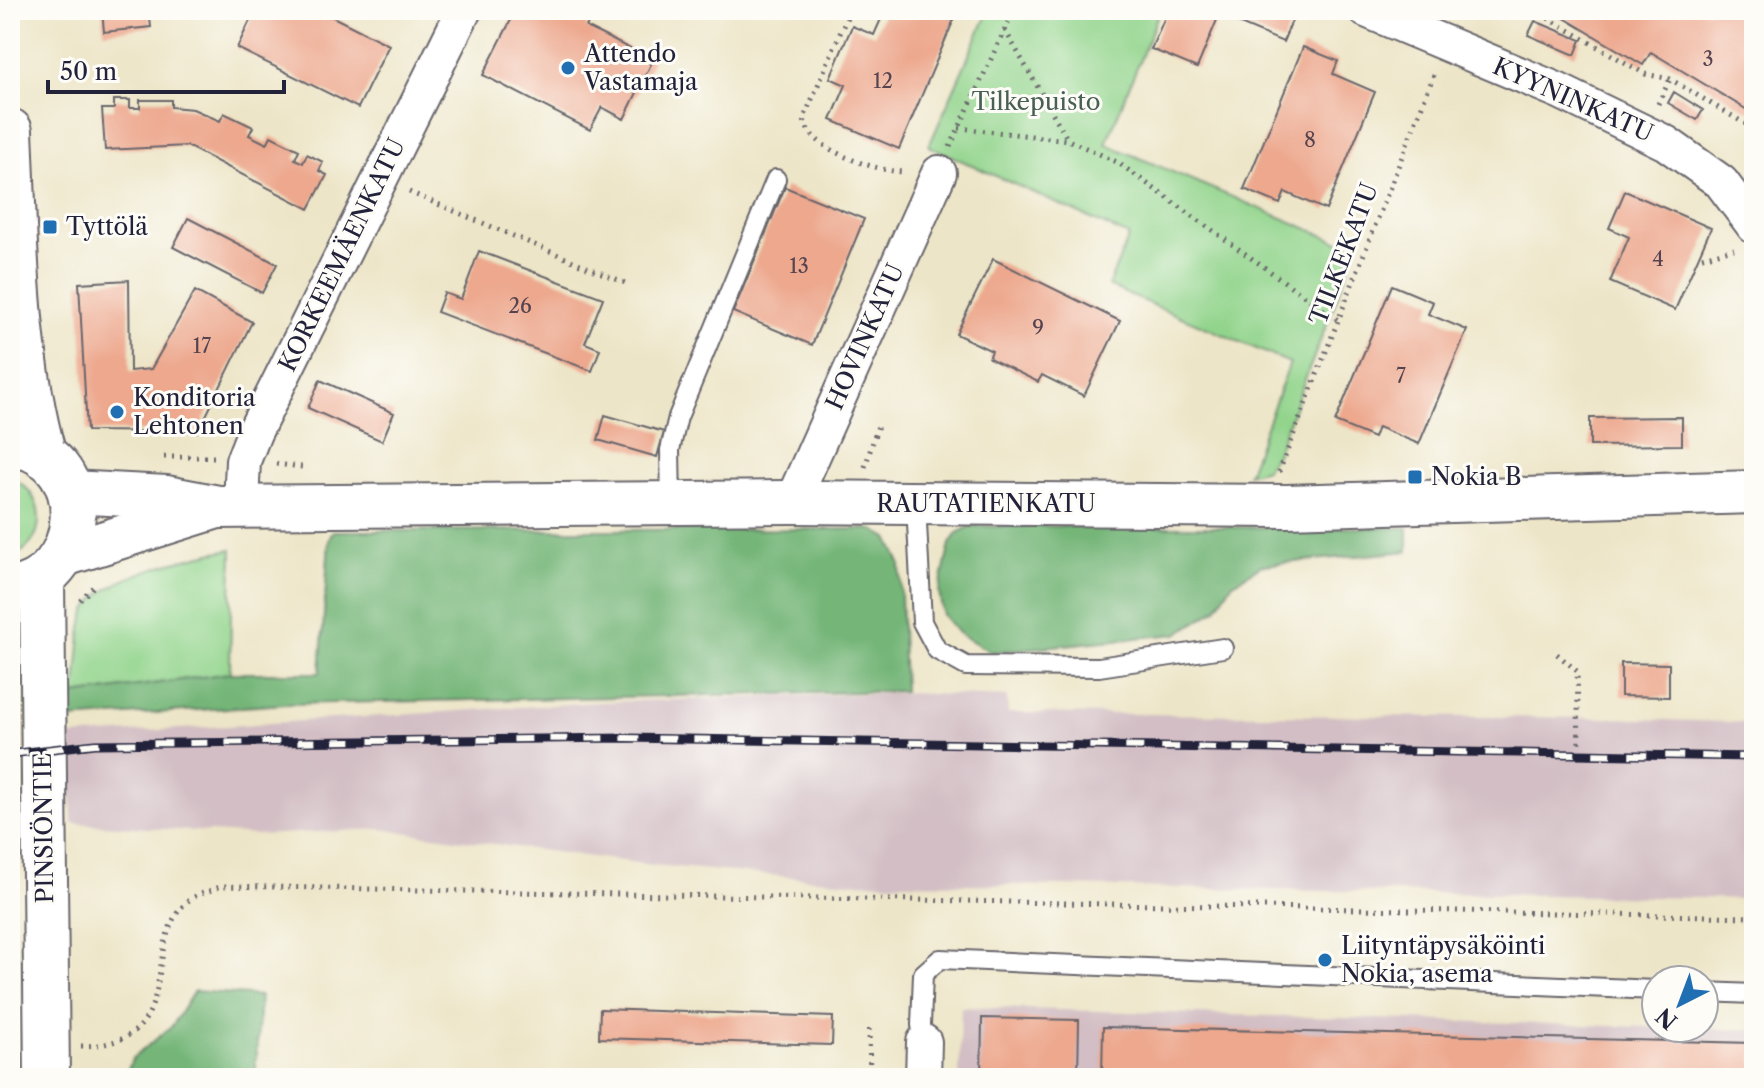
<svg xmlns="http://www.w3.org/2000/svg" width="1764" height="1088" font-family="'Libre Caslon Text',serif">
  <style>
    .industrial { fill: #d2bec4 }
    .green { fill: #92d48c; stroke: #5a7b64; stroke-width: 2 }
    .forest { fill: #75b678; stroke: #4c6c5a; stroke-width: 2 }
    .building { fill: #eda88e }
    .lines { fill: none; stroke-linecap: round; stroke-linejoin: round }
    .service-casing { stroke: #69666c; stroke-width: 22 }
    .minor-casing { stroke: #69666c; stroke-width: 38 }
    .tertiary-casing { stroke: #69666c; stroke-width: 46 }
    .secondary-casing { stroke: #69666c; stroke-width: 48 }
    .path { stroke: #69666c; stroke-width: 5; stroke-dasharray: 2 6; stroke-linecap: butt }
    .service { stroke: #fff; stroke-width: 18 }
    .minor { stroke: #fff; stroke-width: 34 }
    .tertiary { stroke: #fff; stroke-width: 42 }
    .secondary { stroke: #fff; stroke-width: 44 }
    .rail-casing { stroke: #22223b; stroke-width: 9 }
    .rail { stroke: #fdfcf7; stroke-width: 6; stroke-dasharray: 18; stroke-linecap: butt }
    .poi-dot { fill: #1f6fb2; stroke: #fdfcf7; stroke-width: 3 }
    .labels { text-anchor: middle; stroke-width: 6; stroke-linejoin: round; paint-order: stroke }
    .number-label { font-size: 20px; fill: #554450 }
    .poi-label { font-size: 24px; fill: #22223b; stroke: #fdfcf7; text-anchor: start }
    .street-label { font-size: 24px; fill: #22223b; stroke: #fdfcf7 }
    .park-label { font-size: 24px; fill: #496057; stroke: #fdfcf7 }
  </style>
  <rect width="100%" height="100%" fill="#fdfcf7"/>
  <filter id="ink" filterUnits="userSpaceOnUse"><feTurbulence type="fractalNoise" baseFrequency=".0125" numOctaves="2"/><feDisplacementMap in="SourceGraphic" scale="16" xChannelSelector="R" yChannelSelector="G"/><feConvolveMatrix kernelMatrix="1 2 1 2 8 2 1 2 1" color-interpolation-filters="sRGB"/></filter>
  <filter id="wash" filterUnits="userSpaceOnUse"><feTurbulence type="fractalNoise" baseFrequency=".006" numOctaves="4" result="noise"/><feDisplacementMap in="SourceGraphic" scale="32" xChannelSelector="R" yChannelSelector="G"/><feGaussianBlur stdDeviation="1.8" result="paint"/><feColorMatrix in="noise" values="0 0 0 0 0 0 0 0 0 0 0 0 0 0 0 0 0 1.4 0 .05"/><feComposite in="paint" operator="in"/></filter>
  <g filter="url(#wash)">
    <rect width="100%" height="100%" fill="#ede5c7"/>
    <path class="industrial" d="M904,693l103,4 1,16 603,5 143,5v176l-903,-17 -199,-17 -272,-36 -123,6 -185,-12 -2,-87 530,-34z
      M961,1007l793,23v48h-795z"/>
    <path class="green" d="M989,10h171l-54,134 250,105 -80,205 -10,15 -18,5 42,-111 -182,-77 21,-50 -200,-90z
      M10,478c37,13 40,67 0,79z
      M232,549l-2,124 -156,22c6,-24 4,-68 14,-87 18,-33 109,-53 144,-59z"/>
    <path class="forest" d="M971,526l437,2v23l-146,14 -30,19 -16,25 -39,25 -186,18 -33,-19 -15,-18 -4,-23 11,-48 7,-11z
      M872,529l16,9 12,25 4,128 -618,13 -216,15 4,-24 156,-22h90l9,-133 4,-9z
      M194,991l66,5 -5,82h-131l9,-20 39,-32z"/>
    <g id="blocks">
      <path class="building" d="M102,10h47l2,17 -47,5z
        M255,10h64l70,35 -31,63 -121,-60z
        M516,10h78l-8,17 67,33 -29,59 -22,-12 -12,23 -107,-55z
        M885,10h73l-59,139 -68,-29 15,-35 -16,-7 22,-52 22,9z
        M1168,10h112l14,6 -11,26 -64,-27 -22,53 -46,-19z
        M1551,10h181l22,13v91l-103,-62 -8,13z
        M1535,21l46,19 -6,15 -47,-20z
        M1303,47l35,14 -5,13 42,18 -49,118 -41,-18 -5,12 -36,-15z
        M1674,92l29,18 -6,10 -29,-17z
        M114,100h16v8h10v-8h31v7l22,2 27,12 4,-8 29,14 -4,8 18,9 4,-8 28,14 -4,9 8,4 4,-9 16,8 -4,9 8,4 -18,34 -122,-63 -82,4 -3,-41h12z
        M785,187l79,32 -52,126 -79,-33z
        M1625,191l86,37 -36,82 -65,-28 19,-45 -20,-9z
        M188,218l89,46 -15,29 -89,-46z
        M479,251l124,47 -18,45 15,6 -8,22 -155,-59 7,-19 17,6z
        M993,259l127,62 -36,75 -42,-21 -4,7 -49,-24 3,-7 -36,-17z
        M129,280l1,91 21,-2 44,-78 57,31 -54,110 -111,-1 -8,-148z
        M1392,285l41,17 -5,12 39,16 -48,114 -41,-17 -4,11 -39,-16z
        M320,380l74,33 -12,28 -74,-33z
        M605,415l59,17 -7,25 -59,-17z
        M1682,417v28l-92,1v-28z
        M1621,663l48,1v33l-48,-1z
        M600,1009l233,8 -1,28 -233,-7z
        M982,1018l97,2 -1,58h-97z
        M1103,1027l651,16v35h-652z"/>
    </g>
  </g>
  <g filter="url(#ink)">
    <use href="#blocks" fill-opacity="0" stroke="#69666c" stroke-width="2"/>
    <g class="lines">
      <g class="service-casing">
        <path id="service" d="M671,503l-1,-53 8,-33 98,-238
          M916,503l6,119 15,28 29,16 133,1 124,-19
          M1704,992l50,2
          M924,1042l-3,-17 2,-51 17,-15 716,31"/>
      </g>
      <g class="minor-casing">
        <path id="minor" d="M1366,10l193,81 107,52 55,39 33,44
          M792,502l147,-329
          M241,505l2,-44 11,-28 210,-423
          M923,1078l1,-36"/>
      </g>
      <g class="tertiary-casing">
        <path id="tertiary" d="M70,492l97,5 52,10 573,-5 495,4 467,-14
          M64,555l150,-47"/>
      </g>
      <g class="secondary-casing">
        <path id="secondary" d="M10,131c5,107 5,221 34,325
          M42,579l5,499
          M10,590c77,-9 87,-130 8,-145"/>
      </g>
      <path class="path" d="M850,10l-46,108c2,31 74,54 101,54
        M1534,10l111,64 25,5 84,50
        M1752,10l2,1
        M1005,30l63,110
        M1658,104l12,-25
        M959,128l109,12 49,22 221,158
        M950,147l64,-137
        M409,192l221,93
        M1702,257l32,-8
        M164,457h50
        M276,464l26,3
        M865,467l14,-45
        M1279,472l156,-400
        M80,600l15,-15
        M1557,654l20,17 2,74
        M869,1029l1,49
        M81,1046c110,-1 56,-101 107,-145 9,-7 24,-11 35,-15l1531,31"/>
      <use href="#service" class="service"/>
      <use href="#minor" class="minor"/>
      <use href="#tertiary" class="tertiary"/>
      <use href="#secondary" class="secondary"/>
      <g class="rail-casing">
        <path id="rail" d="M10,754l85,-10 531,-6 1128,19"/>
      </g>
      <use href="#rail" class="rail"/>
    </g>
  </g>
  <g class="poi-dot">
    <circle cx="568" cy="68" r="8"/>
    <rect x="42" y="219" width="16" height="16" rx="4"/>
    <circle cx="117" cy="412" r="8"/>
    <rect x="1407" y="469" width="16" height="16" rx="4"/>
    <circle cx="1325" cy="960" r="8"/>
  </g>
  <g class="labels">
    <g class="number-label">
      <text x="1708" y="66">3</text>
      <text x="883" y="88">12</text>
      <text x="1310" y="147">8</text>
      <text x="1658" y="266">4</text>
      <text x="799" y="273">13</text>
      <text x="520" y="313">26</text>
      <text x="1038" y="335">9</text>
      <text x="202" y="353">17</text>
      <text x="1401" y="383">7</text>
    </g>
    <g class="poi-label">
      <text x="584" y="62">Attendo<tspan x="584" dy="28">Vastamaja</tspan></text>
      <text x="66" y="235">Tyttölä</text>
      <text x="133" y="406">Konditoria<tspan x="133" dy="28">Lehtonen</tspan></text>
      <text x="1431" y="485">Nokia B</text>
      <text x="1341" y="954">Liityntäpysäköinti<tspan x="1341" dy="28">Nokia, asema</tspan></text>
    </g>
    <g class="street-label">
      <text transform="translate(1573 100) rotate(24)" y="8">KYYNINKATU</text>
      <text transform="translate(1344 254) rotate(-69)" y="8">TILKEKATU</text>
      <text transform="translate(342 255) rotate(-64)" y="8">KORKEEMÄENKATU</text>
      <text transform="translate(865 337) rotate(-66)" y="8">HOVINKATU</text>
      <text x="986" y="512">RAUTATIENKATU</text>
      <text transform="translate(44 828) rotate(-91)" y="8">PINSIÖNTIE</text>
    </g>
    <g class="park-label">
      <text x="1036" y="110">Tilkepuisto</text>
    </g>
  </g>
  <rect width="1764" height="1088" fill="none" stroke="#fdfcf7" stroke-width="40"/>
  <g transform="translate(1680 1004) rotate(222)"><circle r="38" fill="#fdfcf7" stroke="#a5a5ac" stroke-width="2"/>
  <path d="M0-6L14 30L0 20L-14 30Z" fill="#1f6fb2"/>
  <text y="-12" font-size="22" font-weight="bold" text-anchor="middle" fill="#22223b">N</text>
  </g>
  <path d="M48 80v12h236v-12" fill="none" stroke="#22223b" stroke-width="4"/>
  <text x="60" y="80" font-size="24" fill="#22223b" stroke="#fdfcf7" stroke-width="6" paint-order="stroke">50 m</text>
</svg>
